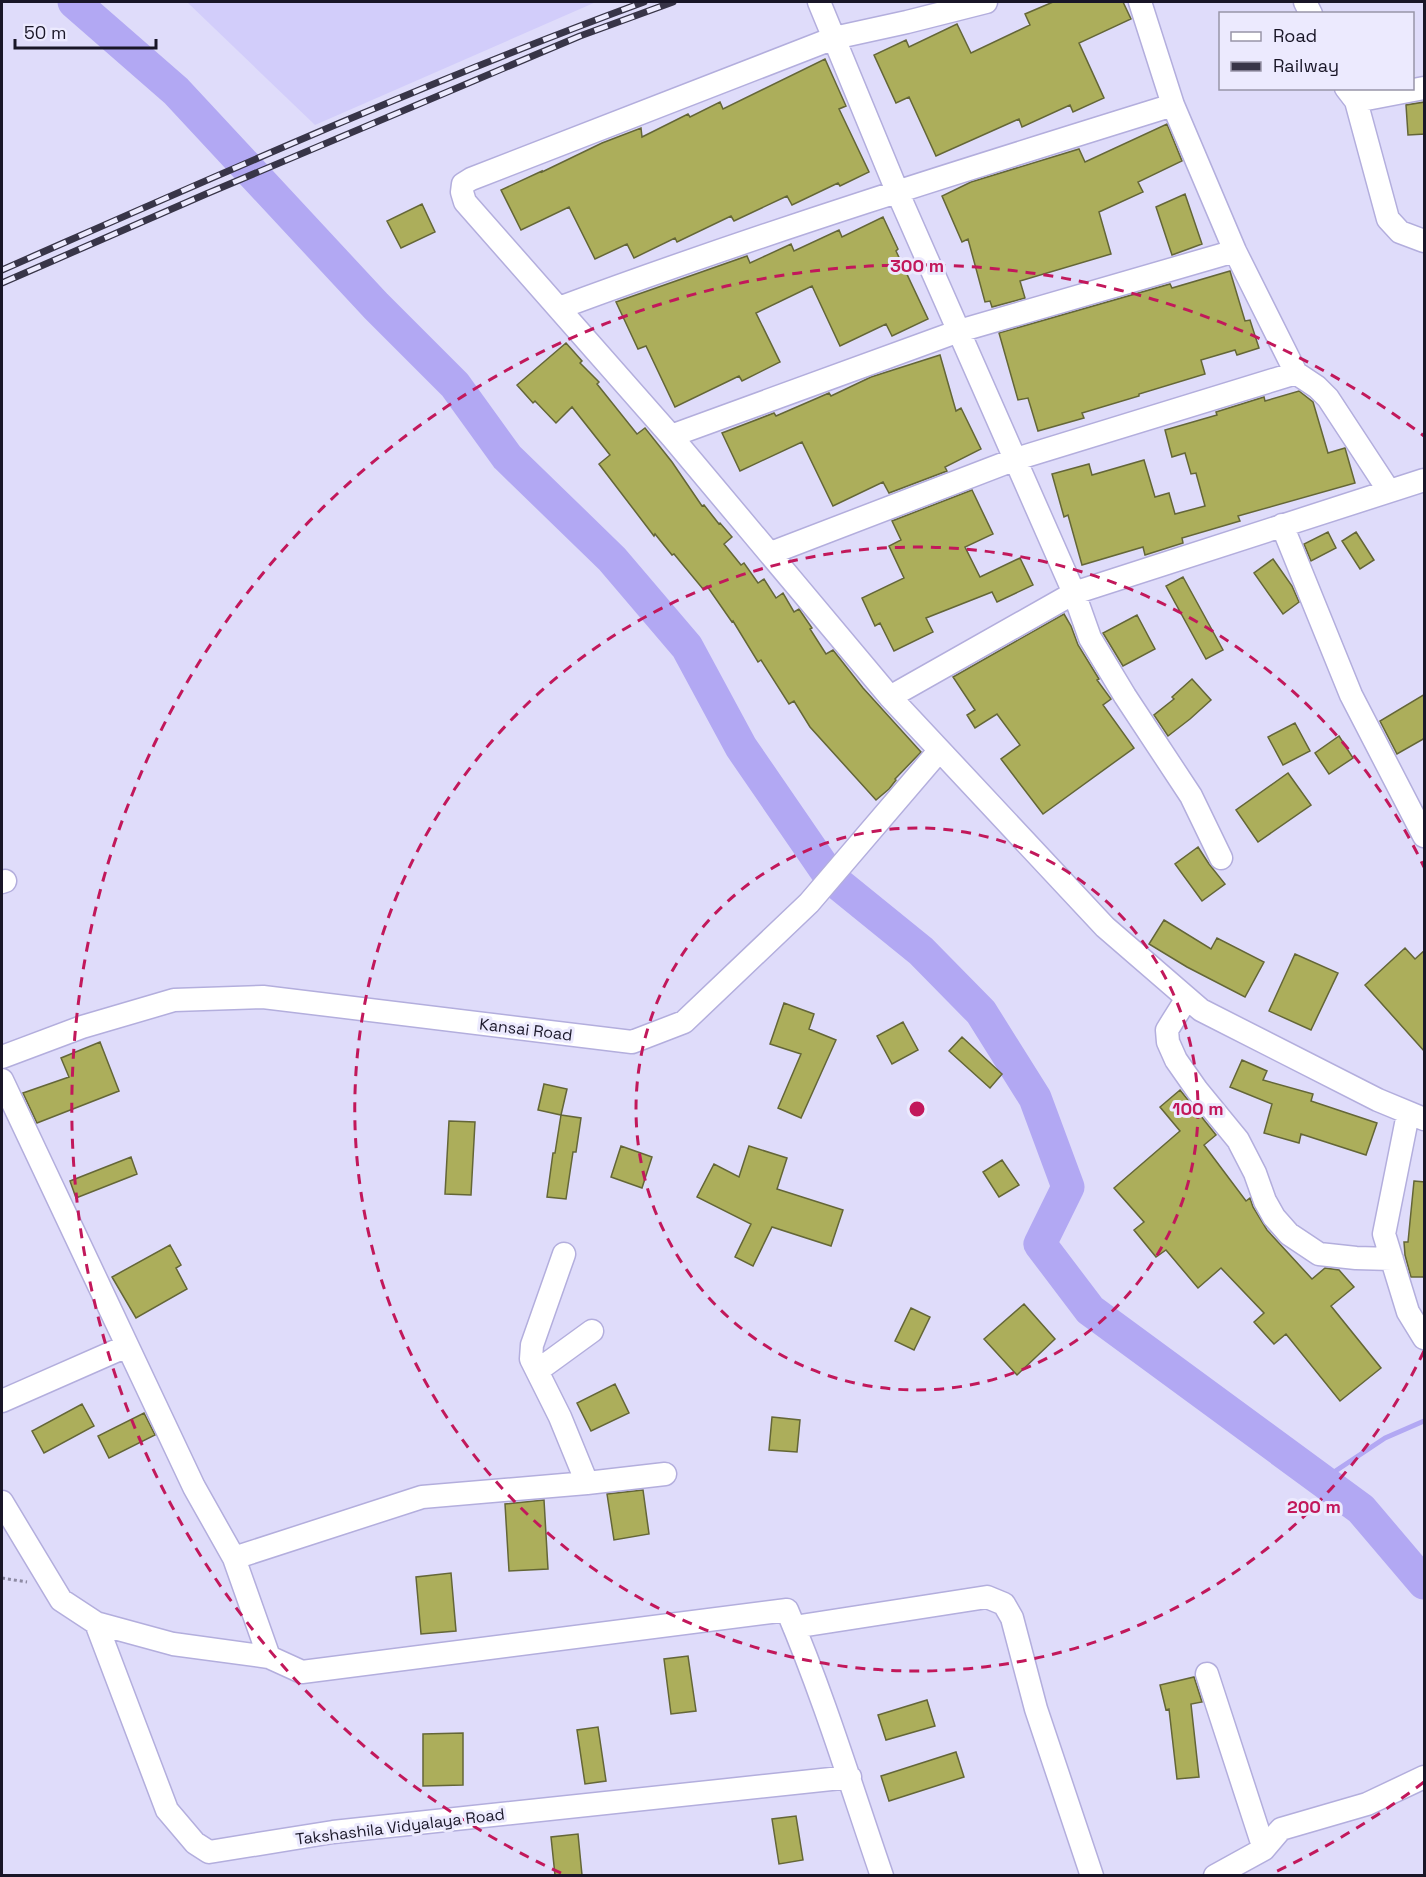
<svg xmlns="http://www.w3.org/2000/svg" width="1426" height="1877" font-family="'Space Grotesk',sans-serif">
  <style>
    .built { fill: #d2cdfa }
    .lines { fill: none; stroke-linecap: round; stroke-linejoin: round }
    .stream { stroke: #b2a8f3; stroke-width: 5 }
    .river { stroke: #b2a8f3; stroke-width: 33 }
    .building { fill: #acae5b; stroke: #646637; stroke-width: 1.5 }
    .minor-casing { stroke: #b3aedd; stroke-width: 25 }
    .path { stroke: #8d8aa3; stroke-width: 3; stroke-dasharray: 3 3; stroke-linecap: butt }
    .minor { stroke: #fff; stroke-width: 22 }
    .rail-casing { stroke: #383548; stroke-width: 7 }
    .rail { stroke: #eceafe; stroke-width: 4.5; stroke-dasharray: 14; stroke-linecap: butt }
    .ring { fill: none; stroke: #c2185b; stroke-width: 3; stroke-dasharray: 10 8 }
    .labels { text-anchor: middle; stroke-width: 6; stroke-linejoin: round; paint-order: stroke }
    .street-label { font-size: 16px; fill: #191627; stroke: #eceafe }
    .centre { fill: #c2185b; stroke: #eceafe; stroke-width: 3 }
    .ring-label { font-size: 18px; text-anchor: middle; font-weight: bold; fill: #c2185b; stroke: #eceafe; stroke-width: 6; stroke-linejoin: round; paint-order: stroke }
  </style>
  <rect width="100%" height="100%" fill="#dfdcfa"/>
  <path class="built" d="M187,2h409l-281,123z"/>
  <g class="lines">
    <path class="stream" d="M1322,1480l63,-42 39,-17"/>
    <path class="river" d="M74,2l102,89 200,215 79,79 52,72 105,102 75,88 54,100 90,131 90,73 60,61 54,86 33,89 -28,57 50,66 271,199 63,74"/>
  </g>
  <path class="building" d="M1053,2h70l8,17 -52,24 25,55 -31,14 -3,-7 -48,22 -3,-8 -83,37 -27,-59 -13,6 -22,-48 32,-15 3,7 48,-23 14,29 59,-28 -5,-11z
    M825,59l21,47 -7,3 30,63 -29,14 -2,-3 -46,22 -5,-9 -53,25 -3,-5 -54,26 -2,-4 -41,20 -7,-14 -32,15 -26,-52 -48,23 -20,-40 41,-19v1l60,-29 39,-15 1,9 46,-23 2,3 30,-15 3,7z
    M1425,102v32l-17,1 -2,-30z
    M1167,124l15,37 -44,21 5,10 -44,20 12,42 -91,27 5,17 -33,9 -2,-6 -5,1 -17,-63 -6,3 -20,-46 29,-14 108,-33 6,13z
    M1185,194l17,50 -30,11 -16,-48z
    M422,204l13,28 -34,16 -14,-27z
    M883,217l15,32 -2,2 32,68 -36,17 -6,-12 -46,22 -28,-60 -56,27 24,49 -38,19 -3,-5 -64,31 -29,-61 -8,3 -22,-47 131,-46 3,7 41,-19 3,7 45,-21 3,7z
    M1230,271l15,50 5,-1 9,28 -22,7 -2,-5 -34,10 4,14 -66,20v2l-57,17 2,5 -46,13 -10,-33 -10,2 -19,-67 171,-49 2,4z
    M566,343l16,18 -2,2 19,19 -2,2 40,50 8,-6 27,34 30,44 2,-1 15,19 1,-1 12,14 -8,7 17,21 3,-2 14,20 6,-4 12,19 7,-5 11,19 5,-3 13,19 -2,1 16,25 7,-4 30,38 58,64 -26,27 1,1 -7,9 -13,11 -66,-73 -16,-26 -5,3 -28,-44 -3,2 -25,-41 -1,1 -25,-36 -4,3 -29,-35 -2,1 -17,-21 -1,2 -55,-72 11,-9 -38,-48 -16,16 -21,-22 -2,2 -16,-18z
    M940,355l16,56 5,-3 20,41 -36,18 2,4 -58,22 -6,-11 -50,24 -31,-64 -62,29 -18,-38 52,-20 2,3 53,-23 2,3 40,-19z
    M1299,391l14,11 15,51 17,-5 10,35 -117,33 2,5 -58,17 1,5 -38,12 -2,-8 -61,18 -14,-50 -4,2 -12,-43 37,-10 3,11 52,-15 11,37 14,-4 6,21 30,-8 -9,-33 -5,1 -6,-21 -13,4 -7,-27 52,-15 -1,-3 48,-15 1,4z
    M972,490l21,44 -28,13 15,30 40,-19 13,27 -36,17 -5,-10 -66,26 7,14 -39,19 -14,-28 -5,3 -13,-28 42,-20 -15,-32 12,-6 -9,-19z
    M1328,532l8,16 -25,13 -7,-17z
    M1356,532l18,28 -14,9 -18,-28z
    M1273,559l19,27 7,16 -16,12 -29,-41z
    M1183,577l40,73 -17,9 -40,-73z
    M1064,614l7,12 7,19 21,34 -2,1 14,19 -8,6 31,43 -91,66 -42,-55 19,-14 -23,-31 -22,14 -8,-13 8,-5 -22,-33z
    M1137,615l18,34 -32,17 -20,-33z
    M1192,679l19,21 -21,19 -22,17 -14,-21 20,-16 -2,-2z
    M1425,694v44l-28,16 -17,-33z
    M1295,723l15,28 -27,14 -15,-28z
    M1339,736l14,22 -24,16 -14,-21z
    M1288,773l23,32 -53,37 -22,-32z
    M1198,847l11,17 16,20 -23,17 -27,-37z
    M1164,920l47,29 6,-11 47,24 -19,35 -58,-30 -38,-23z
    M1405,948l10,11 10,-9v102l-60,-67z
    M1295,954l43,19 -27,57 -42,-19z
    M784,1003l30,11 -5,15 27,11 -35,78 -23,-10 23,-54 -31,-10z
    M903,1022l15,28 -26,14 -15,-28z
    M962,1037l40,37 -12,14 -41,-37z
    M100,1042l19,49 -82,32 -14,-30 46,-16 -8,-19z
    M1242,1060l25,11 -4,9 50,14 -2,7 66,22 -11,32 -65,-21 -2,9 -35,-10 8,-29 -42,-17z
    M544,1084l23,5 -6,26 -23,-5z
    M1180,1090l36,45 -12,10 42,56 4,-3 3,9 14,23 45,49 13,-11 14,2 15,17 -23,19 50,62 -41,33 -54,-67 -12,10 -20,-22 10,-9 -43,-45 -23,20 -32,-38 -10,7 -22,-27 10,-8 -30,-34 66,-57 -20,-24z
    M561,1115l20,3 -5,34h-3l-7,47 -19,-2 6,-44h2z
    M449,1121l26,1 -4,73 -26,-1z
    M621,1146l31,11 -10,31 -31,-11z
    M749,1146l38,12 -10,31 66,21 -12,36 -59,-19 -19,39 -18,-9 16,-33 -54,-27 17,-33 25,13z
    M131,1157l6,17 -61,24 -6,-17z
    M1002,1160l17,25 -20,12 -16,-25z
    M1414,1181l11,1v95h-14l-6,-22 -1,-13h4z
    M170,1245l11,20 -5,3 11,21 -51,29 -24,-41z
    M1024,1304l31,35 -38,36 -33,-36z
    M911,1308l19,9 -16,33 -19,-9z
    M615,1384l14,29 -38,18 -14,-28z
    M82,1404l12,22 -50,27 -12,-22z
    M144,1413l11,22 -46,23 -11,-22z
    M772,1417l28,3 -3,32 -28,-2z
    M643,1490l6,44 -35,6 -7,-46z
    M544,1500l4,69 -39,2 -4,-67z
    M451,1573l5,58 -35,3 -5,-57z
    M688,1656l8,55 -25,3 -7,-55z
    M1194,1677l8,25 -11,2 8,73 -22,2 -8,-70 -3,1 -6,-25z
    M927,1700l8,26 -49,14 -8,-25z
    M598,1727l8,54 -21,3 -8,-54z
    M463,1733v52l-40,1v-52z
    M956,1752l8,25 -75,24 -8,-25z
    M796,1816l7,44 -24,4 -7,-45z
    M578,1834l4,41h-27l-4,-38z"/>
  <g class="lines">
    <g class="minor-casing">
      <path id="minor" d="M819,2l78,189 177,402 16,45 35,58 66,100 30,62
        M986,2l-79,20 -73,16 -363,141 -8,5 -1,8 3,10 206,234 219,261 215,230 96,83 177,90 46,19
        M1140,2l33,103 62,146 61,122 21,14 11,11 61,93
        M1305,2l6,12
        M1346,88l10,13 32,118 12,13 24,9
        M1356,101l68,-13
        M559,308c202,-75 408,-139 614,-203
        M671,436l288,-105 276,-80
        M1282,525l69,170 73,141
        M771,553l245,-94 280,-86
        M890,697l184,-104 350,-113
        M2,882l3,-1
        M1187,998l-20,32 1,12 8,18 21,30 41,50 17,33 10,28 9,16 15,17 30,20 37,4 36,1
        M2,1057l80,-30 92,-27 89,-3 369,45 52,-20 125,-119 130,-152
        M2,1080l192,407 40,71 35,99
        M1408,1114l-24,120 24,78 16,26
        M564,1254l-32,91 -1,14 29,58 27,66
        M537,1371l55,-40
        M2,1401l125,-55
        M2,1502l59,98 35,23 77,21 96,13 33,15 485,-62c37,87 64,176 95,266
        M234,1558l188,-61 165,-14 78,-9
        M96,1623l71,187 28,33 14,9 124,-20 517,-55
        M794,1627l193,-30 17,7 8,14 24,91 56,167
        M1207,1674l57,175
        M1215,1876l49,-27 17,-20 86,-25 57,-27"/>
    </g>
    <path class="path" d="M2,1578l25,4"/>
    <use href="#minor" class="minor"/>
    <g class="rail-casing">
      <path id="rail" d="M2,270c212,-93 424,-188 642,-268
        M2,283l204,-89 374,-158 93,-34"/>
    </g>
    <use href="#rail" class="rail"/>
  </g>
  <g class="ring">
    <circle cx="917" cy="1109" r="281"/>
    <path d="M1424 1351A562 562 0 1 1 1424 867"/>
    <path d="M1424 1782A843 843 0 0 1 1273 1873M561 1873A843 843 0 1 1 1424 436"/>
  </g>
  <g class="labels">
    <g class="street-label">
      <text transform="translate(526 1029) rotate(7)" y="6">Kansai Road</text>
      <text transform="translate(400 1826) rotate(-7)" y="6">Takshashila Vidyalaya Road</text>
    </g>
  </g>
  <circle cx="917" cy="1109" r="9" class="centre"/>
  <g class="ring-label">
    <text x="917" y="272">300 m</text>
    <text x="1198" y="1115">100 m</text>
    <text x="1314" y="1513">200 m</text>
  </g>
  <rect width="1426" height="1877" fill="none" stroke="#191627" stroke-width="6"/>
  <rect x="1219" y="12" width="195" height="78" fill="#eceafe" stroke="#9895a8" stroke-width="1.5"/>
  <rect x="1231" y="32" width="30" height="9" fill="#ffffff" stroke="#9895a8" stroke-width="1.5"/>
  <text x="1273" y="42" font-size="18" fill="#191627">Road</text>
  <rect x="1231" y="62" width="30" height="9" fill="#383548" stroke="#9895a8" stroke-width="1.5"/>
  <text x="1273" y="72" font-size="18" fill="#191627">Railway</text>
  <path d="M15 39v9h141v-9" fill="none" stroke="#191627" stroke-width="3"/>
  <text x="24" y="39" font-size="18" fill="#191627" stroke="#eceafe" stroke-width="4.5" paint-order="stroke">50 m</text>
</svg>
